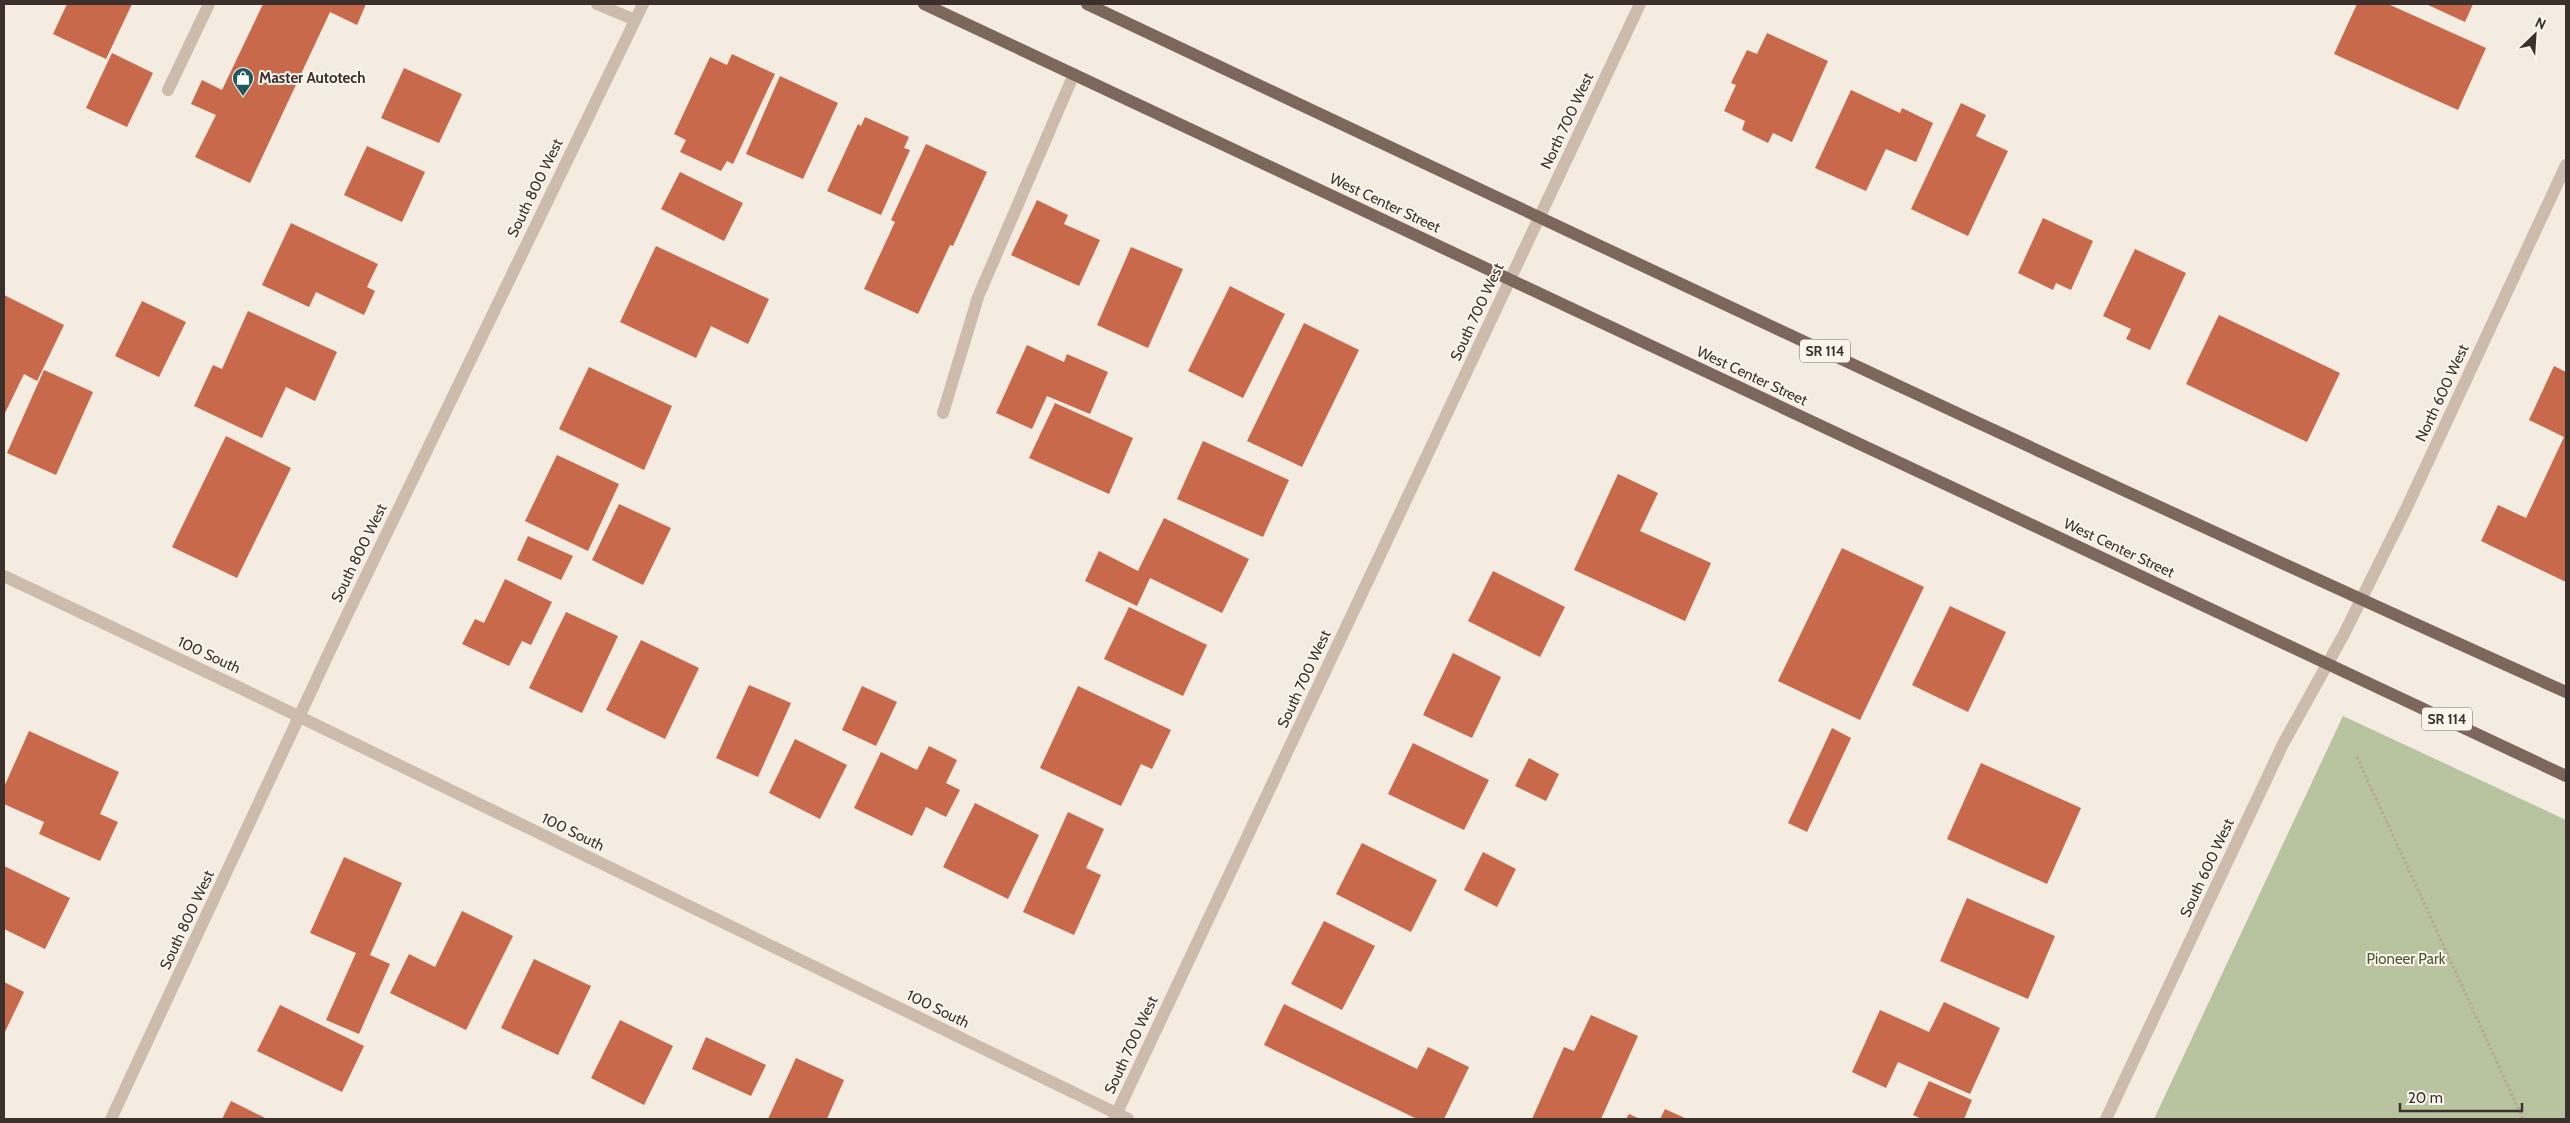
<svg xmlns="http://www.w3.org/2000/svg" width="2570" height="1123" font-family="Cabin,sans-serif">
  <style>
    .green { fill: #b8c4a0 }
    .building { fill: #c8694b }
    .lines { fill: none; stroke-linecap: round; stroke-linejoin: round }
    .path { stroke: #b9a596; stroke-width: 3; stroke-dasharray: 2.5 2.5; stroke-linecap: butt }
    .minor { stroke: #cdbbac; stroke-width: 12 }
    .major { stroke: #7d675c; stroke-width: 12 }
    .labels { text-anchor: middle; stroke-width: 4; stroke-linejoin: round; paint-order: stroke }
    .shield { fill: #fbf5ee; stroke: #756b66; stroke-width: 1 }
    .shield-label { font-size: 14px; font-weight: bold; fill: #3b302b }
    .poi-label { font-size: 15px; font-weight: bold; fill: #3b302b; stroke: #fbf5ee; text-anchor: start }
    .street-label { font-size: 15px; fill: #3b302b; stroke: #fbf5ee }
    .park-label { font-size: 15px; fill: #4a5a2e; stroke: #fbf5ee }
  </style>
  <rect width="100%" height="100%" fill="#f4ebe1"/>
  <path class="green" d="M2343,716l223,104v299h-412z"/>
  <path class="building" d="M67,4h65l-26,55 -53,-25z
    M263,4h103l-9,21 -27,-13 -80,171 -55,-26 21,-42 -25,-11 11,-24 20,10z
    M2357,4h31l98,44 -28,62 -124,-56z
    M2426,4h47l-8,18z
    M1767,33l61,28 -36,81 -19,-9 -5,10 -26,-13 3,-9 -21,-10 12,-26 -5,-2 16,-33 10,4z
    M112,53l41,20 -26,54 -41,-19z
    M732,54l43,20 -42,90 -6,-3 -6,10 -41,-19 6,-12 -12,-6 36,-77 17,8z
    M404,68l58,26 -23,49 -58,-25z
    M780,76l58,27 -35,76 -57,-25z
    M1851,90l49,23 2,-5 31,15 -17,39 -30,-13 -20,42 -51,-23z
    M1961,103l25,12 -10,21 32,15 -40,85 -57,-27z
    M865,117l44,20 -5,11 6,2 -29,65 -54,-24 31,-67 3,2z
    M926,144l61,28 -34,74 -3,-1 -32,69 -54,-25 31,-67 -4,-2z
    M367,146l58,26 -23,50 -58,-27z
    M680,172l63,31 -19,38 -63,-32z
    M1037,200l31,15 -4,9 36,16 -21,46 -68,-31z
    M2043,218l50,23 -22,49 -15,-7 -3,7 -35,-17z
    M291,223l87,41 -11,23 8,4 -11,24 -48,-23 -7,15 -47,-22z
    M656,246l113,53 -21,45 -37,-18 -15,32 -76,-36z
    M1131,247l52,22 -35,79 -51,-23z
    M2135,249l51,24 -36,77 -24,-11 5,-10 -28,-13z
    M1230,286l55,28 -42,84 -55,-27z
    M4,295l60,30 -27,56 -13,-7 -20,41z
    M142,301l44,21 -27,55 -44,-21z
    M248,311l89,41 -22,49 -29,-14 -24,51 -68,-32 19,-41 9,4z
    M2219,315l121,58 -33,69 -121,-58z
    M1304,323l55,27 -57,117 -55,-26z
    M1027,345l37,17 3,-8 41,18 -18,42 -43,-18 -15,33 -36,-16z
    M2554,366l12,6v210l-85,-41 17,-36 28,13 38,-81 -35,-17z
    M589,367l83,39 -28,64 -85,-41z
    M44,370l49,22 -37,83 -49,-22z
    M1055,403l78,35 -24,56 -80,-36z
    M226,436l65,32 -54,110 -65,-31z
    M1203,441l86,39 -26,57 -86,-38z
    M557,455l62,29 -31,67 -63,-30z
    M1618,474l40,19 -18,38 71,32 -26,58 -111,-51z
    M619,504l52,24 -28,57 -51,-25z
    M1164,518l85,41 -27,54 -72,-35 -13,28 -52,-25 14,-30 39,20z
    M528,536l45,20 -12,24 -44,-20z
    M1842,548l82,39 -64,133 -82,-39z
    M1493,571l72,36 -25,50 -72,-36z
    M505,579l47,23 -21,43 -9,-4 -13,25 -47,-22 13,-25 9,4z
    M1950,606l56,26 -38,80 -56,-27z
    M1129,607l78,38 -24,51 -79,-37z
    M566,612l52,24 -36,77 -53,-25z
    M641,640l58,28 -34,71 -59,-29z
    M1453,653l48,24 -29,61 -49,-23z
    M749,685l42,18 -33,74 -42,-19z
    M862,686l35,16 -21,44 -34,-16z
    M1078,686l93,44 -19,39 -11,-5 -20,42 -81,-38z
    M1832,728l19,10 -44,94 -19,-9z
    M29,731l90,41 -19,42 18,8 -18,39 -61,-27 5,-12 -40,-18v-17z
    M795,739l52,26 -27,54 -51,-26z
    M1413,743l76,37 -25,50 -76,-36z
    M929,746l28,14 -11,23 14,7 -14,27 -20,-10 -14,29 -58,-28 27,-56 36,18z
    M1529,758l30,16 -13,27 -31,-15z
    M1981,763l100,45 -34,76 -100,-45z
    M975,803l64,32 -31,64 -65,-32z
    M1068,812l36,17 -18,39 15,7 -27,60 -51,-23z
    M1362,843l75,37 -26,52 -75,-38z
    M1483,852l33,17 -19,38 -33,-17z
    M344,857l58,26 -32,72 20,9 -31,70 -33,-14 30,-67 -46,-20z
    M4,866l66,32 -25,51 -41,-20z
    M1967,898l88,38 -27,63 -88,-38z
    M462,911l51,25 -47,94 -76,-37 19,-39 26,13z
    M1324,921l51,25 -33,64 -51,-26z
    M534,959l57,27 -33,69 -57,-27z
    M4,982l20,10 -20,42z
    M1944,1002l56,26 -30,66 -72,-32 -12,26 -34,-16 28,-62 49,22z
    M1284,1004l133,65 11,-22 41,20 -25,52h-27l-153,-74z
    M280,1005l84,41 -22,46 -85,-41z
    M1591,1015l47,21 -37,83h-69l32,-72 10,4z
    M620,1020l53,26 -29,59 -53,-27z
    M706,1037l60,28 -15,31 -59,-27z
    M796,1058l48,22 -17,39h-59z
    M1929,1081l43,19 -8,19h-42l-9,-4z
    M231,1101l36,18h-45z
    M1665,1109l22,10h-27z
    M1629,1114l11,5h-14z"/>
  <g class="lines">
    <path class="path" d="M2357,757l166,362"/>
    <path class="minor" d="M597,4l38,16
      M168,90l41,-86
      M943,413l35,-116 96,-223
      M4,576l232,110 892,433
      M111,1119l223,-477 309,-638
      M1114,1119l526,-1115
      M2106,1119l177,-375 61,-110 62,-125 160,-344"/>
    <path class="major" d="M924,4l1642,772
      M1087,4c492,232 983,465 1479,688"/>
  </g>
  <defs>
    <g id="shop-pin" transform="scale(1.125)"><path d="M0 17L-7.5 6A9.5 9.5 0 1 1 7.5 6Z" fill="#1f5a5e" stroke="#fbf5ee"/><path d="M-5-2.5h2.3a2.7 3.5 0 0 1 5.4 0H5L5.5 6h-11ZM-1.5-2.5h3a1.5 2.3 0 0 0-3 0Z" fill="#fff"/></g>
  </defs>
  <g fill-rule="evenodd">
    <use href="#shop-pin" x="243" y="78"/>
  </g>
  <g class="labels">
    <g class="shield">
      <rect x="1800" y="339.5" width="50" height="23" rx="4"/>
      <rect x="2422" y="707.5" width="50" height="23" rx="4"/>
    </g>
    <g class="shield-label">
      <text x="1825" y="356">SR 114</text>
      <text x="2447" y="724">SR 114</text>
    </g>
    <g class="poi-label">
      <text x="259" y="83">Master Autotech</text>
    </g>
    <g class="street-label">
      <text transform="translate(1567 121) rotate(-65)" y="5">North 700 West</text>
      <text transform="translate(535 188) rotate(-64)" y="5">South 800 West</text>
      <text transform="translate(1385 203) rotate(25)" y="5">West Center Street</text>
      <text transform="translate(1477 312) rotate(-65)" y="5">South 700 West</text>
      <text transform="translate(1752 376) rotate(25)" y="5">West Center Street</text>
      <text transform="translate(2442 393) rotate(-65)" y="5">North 600 West</text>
      <text transform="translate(2119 548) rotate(25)" y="5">West Center Street</text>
      <text transform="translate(359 553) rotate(-64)" y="5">South 800 West</text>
      <text transform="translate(209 655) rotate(25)" y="5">100 South</text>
      <text transform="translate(1304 679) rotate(-65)" y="5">South 700 West</text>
      <text transform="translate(573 832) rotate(26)" y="5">100 South</text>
      <text transform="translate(2207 868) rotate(-65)" y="5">South 600 West</text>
      <text transform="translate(187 920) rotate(-65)" y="5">South 800 West</text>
      <text transform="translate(938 1009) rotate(26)" y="5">100 South</text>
      <text transform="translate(1131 1045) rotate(-65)" y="5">South 700 West</text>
    </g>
    <g class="park-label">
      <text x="2406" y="964">Pioneer Park</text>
    </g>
  </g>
  <rect width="2570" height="1123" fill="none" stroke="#3b302b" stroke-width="10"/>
  <g transform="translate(2535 35) rotate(25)" stroke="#fbf5ee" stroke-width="4" paint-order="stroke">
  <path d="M0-4L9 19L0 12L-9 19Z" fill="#3b302b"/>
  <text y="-8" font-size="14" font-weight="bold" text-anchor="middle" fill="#3b302b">N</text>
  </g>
  <path d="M2400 1103v8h122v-8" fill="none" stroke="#3b302b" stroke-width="2.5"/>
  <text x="2408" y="1103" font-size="15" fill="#3b302b" stroke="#fbf5ee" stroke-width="4" paint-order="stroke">20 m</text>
</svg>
